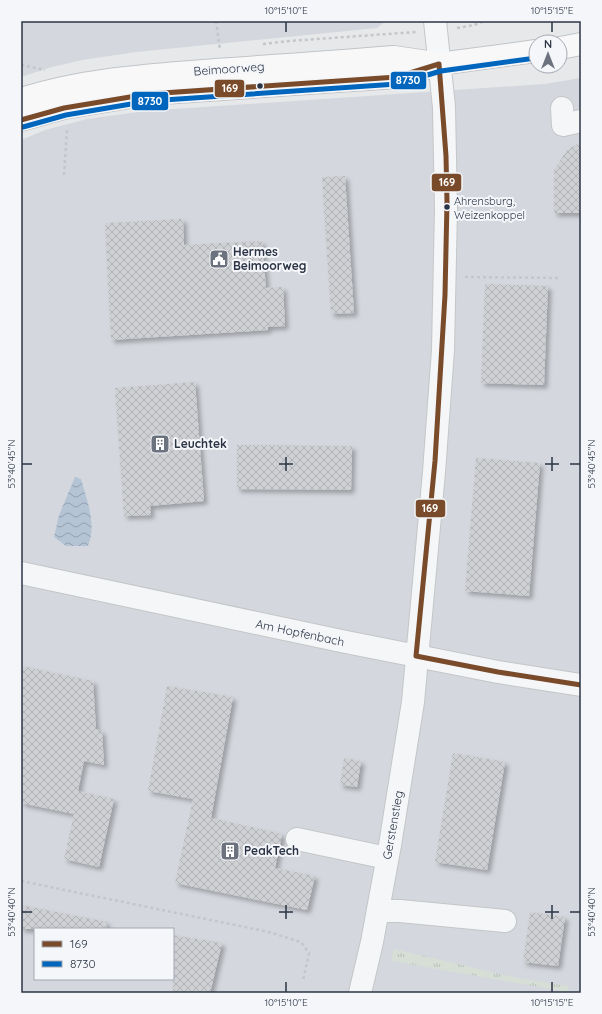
<svg xmlns="http://www.w3.org/2000/svg" width="602" height="1014" font-family="Quicksand,sans-serif">
  <style>
    .built { fill: #d4d7dd; fill-rule: evenodd }
    .grass { fill: url(#grass-tufts) }
    .water { fill: url(#water-waves) }
    .building { fill: url(#building-cross-hatch); filter: url(#shadow) }
    .lines { fill: none; stroke-linecap: round; stroke-linejoin: round }
    .minor-casing { stroke: #c4c6c8; stroke-width: 24 }
    .major-casing { stroke: #c2c5c8; stroke-width: 24 }
    .path { stroke: #c5c6ca; stroke-width: 2.5; stroke-dasharray: 3 3; stroke-linecap: butt }
    .minor { stroke: #f5f6f7; stroke-width: 22 }
    .major { stroke: #f8f8f8; stroke-width: 22 }
    .bus-1-casing { stroke: #f4f6f9; stroke-width: 8 }
    .bus-2-casing { stroke: #f4f6f9; stroke-width: 8 }
    .bus-1 { stroke: #7a4b2a; stroke-width: 5 }
    .bus-2 { stroke: #0065bd; stroke-width: 5 }
    .ticks { fill: none; stroke: #2b3445; stroke-width: 1.5 }
    .bus-dot { fill: #2b3445; stroke: #f4f6f9; stroke-width: 1.5 }
    .labels { text-anchor: middle; stroke-width: 4; stroke-linejoin: round; paint-order: stroke }
    .bus-label { font-size: 11px; fill: #2b3445; stroke: #f4f6f9; text-anchor: start }
    .street-label { font-size: 12px; fill: #2b3445; stroke: #f4f6f9 }
    .poi-label { font-size: 12px; font-weight: bold; fill: #2b3445; stroke: #f4f6f9; text-anchor: start }
    .line-badge { stroke: #f4f6f9; stroke-width: 1.5 }
    .badge-label { font-size: 11px; text-anchor: middle; font-weight: bold; fill: #fff }
    .neatline { fill: none; stroke: #2b3445; stroke-width: 1.5 }
    .ticks-label { font-size: 10px; text-anchor: middle; fill: #2b3445 }
  </style>
  <defs>
    <pattern id="grass-tufts" width="24" height="20" patternUnits="userSpaceOnUse"><rect width="24" height="20" fill="#d6ded6"/><path d="M3 7l-1-3M5 7V3M7 7l1-3M15 17l-1-3M17 17v-4M19 17l1-3" fill="none" stroke="#b8bfb9"/></pattern>
    <pattern id="water-waves" width="16" height="10" patternUnits="userSpaceOnUse"><rect width="16" height="10" fill="#b4c4d5"/><path d="M0 5q4-4 8 0t8 0" fill="none" stroke="#93a0af"/></pattern>
    <pattern id="building-cross-hatch" width="8" height="8" patternUnits="userSpaceOnUse"><rect width="8" height="8" fill="#ced0d3"/><path d="M0 0l8 8M0 8l8-8" fill="none" stroke="#b1b3b6"/></pattern>
    <filter id="shadow"><feDropShadow dx="3.5" dy="3.5" stdDeviation="2" flood-color="#0004"/></filter>
  </defs>
  <rect width="100%" height="100%" fill="#e6e8ea"/>
  <path class="built" d="M21,21h365l-9,7 -241,24 -54,8 -30,7 -31,10z
    M581,78v915h-560v-853l24,-10 42,-11 58,-8 400,-27zM35,929h138v50h-138z"/>
  <path class="grass" d="M394,949l124,29 50,8v6l-177,-31z"/>
  <path class="water" d="M75,477l6,2c6,22 16,45 7,67h-22l-12,-9 5,-22z"/>
  <path class="building" d="M581,142v71h-27v-43l13,-20z
    M345,176l9,137 -23,1 -9,-137z
    M183,219l1,26 78,-4 4,47 17,-1 2,39 -17,1v3l-157,10 -6,-117z
    M485,284l63,2 -4,99 -63,-2z
    M195,382l9,119 -54,5 1,9 -27,1 -9,-128z
    M237,445l115,1 -1,44 -114,-1z
    M476,458l64,5 -11,133 -64,-5z
    M21,666l72,15 3,48 6,2 2,34 -20,-4 -6,30 36,8 -15,68 -35,-8 10,-45 -53,-11z
    M167,686l66,11 -22,121 71,16 -7,34 40,8 -8,34 -132,-27 18,-84 -45,-8z
    M453,753l52,9 -18,108 -52,-8z
    M344,758l17,3 -4,26 -17,-2z
    M21,905l86,17 -1,7h-85z
    M530,912l35,5 -7,49 -35,-4z
    M173,935l49,8 -12,50h-37z"/>
  <g class="lines">
    <g class="minor-casing">
      <path id="minor" d="M562,108l1,17 18,-4
        M21,573l325,69 152,30 83,13
        M297,839l90,19
        M378,911h22l105,10
        M360,993l12,-51 18,-97 23,-143 21,-230 9,-122 3,-141 -2,-102 -9,-86"/>
    </g>
    <g class="major-casing">
      <path id="major" d="M560,48l21,-4
        M21,99c63,-20 129,-24 194,-29 60,-4 119,-8 179,-13l40,6
        M21,120l43,-12 84,-14 249,-17 42,-13 97,-13"/>
    </g>
    <path class="path" d="M216,21l4,29
      M457,28l17,-3 11,-4
      M263,44l26,-3 127,-9
      M21,65l24,5
      M64,175l3,-46
      M465,277l96,1
      M21,881l248,51 32,10 8,11 -6,28"/>
    <use href="#minor" class="minor"/>
    <use href="#major" class="major"/>
    <g class="bus-1-casing">
      <path id="bus-1" d="M21,120l43,-12 84,-14 249,-17 42,-13
        M416,656l19,-195 10,-166 2,-93 -1,-46 -7,-92
        M416,656l82,16 83,13"/>
    </g>
    <g class="bus-2-casing">
      <path id="bus-2" d="M23,127l43,-12 83,-14 248,-17 44,-13 95,-13"/>
    </g>
    <use href="#bus-1" class="bus-1"/>
    <use href="#bus-2" class="bus-2"/>
  </g>
  <path class="ticks" d="M286,22v10M552,22v10M286,457v14M552,457v14M22,464h10M279,464h14M545,464h14M570,464h10M286,905v14M552,905v14M22,912h10M279,912h14M545,912h14M570,912h10M286,982v10M552,982v10"/>
  <defs>
    <g id="civic-square" transform="scale(1)"><rect x="-9" y="-9" width="18" height="18" rx="4" fill="#6c737f" stroke="#f4f6f9"/><path d="M-.6-6.5H3V-4.5H.6V-3L4-1V1h2V6H-6V1h2V-1L-.6-3ZM-1.2 2.5V6h2.4V2.5Z" fill="#fff"/></g>
    <g id="building-square" transform="scale(1)"><rect x="-9" y="-9" width="18" height="18" rx="4" fill="#6c737f" stroke="#f4f6f9"/><path d="M-4-6H4V6H1V3H-1V6H-4ZM-2.5-4.3h1.7v1.8h-1.7ZM.8-4.3h1.7v1.8H.8ZM-2.5-1h1.7V.8h-1.7ZM.8-1h1.7V.8H.8Z" fill="#fff"/></g>
  </defs>
  <g fill-rule="evenodd">
    <use href="#civic-square" x="219" y="259"/>
    <use href="#building-square" x="160" y="444"/>
    <use href="#building-square" x="230" y="851"/>
  </g>
  <g class="bus-dot">
    <circle cx="260" cy="86" r="3.5"/>
    <circle cx="447" cy="207" r="3.5"/>
  </g>
  <g class="labels">
    <g class="bus-label">
      <text x="454" y="205">Ahrensburg,<tspan x="454" dy="14">Weizenkoppel</tspan></text>
    </g>
    <g class="street-label">
      <text transform="translate(229 69) rotate(-4)" y="4">Beimoorweg</text>
      <text transform="translate(300 633) rotate(12)" y="4">Am Hopfenbach</text>
      <text transform="translate(393 825) rotate(-80)" y="4">Gerstenstieg</text>
    </g>
    <g class="poi-label">
      <text x="233" y="256">Hermes<tspan x="233" dy="14">Beimoorweg</tspan></text>
      <text x="174" y="448">Leuchtek</text>
      <text x="244" y="855">PeakTech</text>
    </g>
  </g>
  <g class="line-badge">
    <rect x="390" y="71" width="37" height="19" rx="4" fill="#0065bd"/>
    <rect x="214" y="79" width="31" height="19" rx="4" fill="#7a4b2a"/>
    <rect x="131" y="91" width="38" height="20" rx="4" fill="#0065bd"/>
    <rect x="431" y="173" width="31" height="19" rx="4" fill="#7a4b2a"/>
    <rect x="415" y="499" width="31" height="19" rx="4" fill="#7a4b2a"/>
  </g>
  <g class="badge-label">
    <text x="408" y="84">8730</text>
    <text x="230" y="92">169</text>
    <text x="150" y="105">8730</text>
    <text x="447" y="186">169</text>
    <text x="430" y="512">169</text>
  </g>
  <rect width="602" height="1014" fill="none" stroke="#f4f6f9" stroke-width="44"/>
  <rect x="34" y="928" width="140" height="52" fill="#f4f6f9" stroke="#a4a8b1"/>
  <rect x="42" y="941" width="20" height="6" fill="#7a4b2a" stroke="#a4a8b1"/>
  <text x="70" y="948" font-size="12" fill="#2b3445">169</text>
  <rect x="42" y="961" width="20" height="6" fill="#0065bd" stroke="#a4a8b1"/>
  <text x="70" y="968" font-size="12" fill="#2b3445">8730</text>
  <g transform="translate(548 54)"><circle r="19" fill="#f4f6f9" stroke="#a4a8b1"/>
  <path d="M0-3L7 15L0 10L-7 15Z" fill="#6c737f"/>
  <text y="-6" font-size="11" font-weight="bold" text-anchor="middle" fill="#2b3445">N</text>
  </g>
  <rect x="22" y="22" width="558" height="970" class="neatline"/>
  <g class="ticks-label">
    <text x="286" y="14">10°15'10"E</text>
    <text x="552" y="14">10°15'15"E</text>
    <text transform="translate(11 464) rotate(-90)" y="4">53°40'45"N</text>
    <text transform="translate(591 464) rotate(-90)" y="4">53°40'45"N</text>
    <text transform="translate(11 912) rotate(-90)" y="4">53°40'40"N</text>
    <text transform="translate(591 912) rotate(-90)" y="4">53°40'40"N</text>
    <text x="286" y="1006">10°15'10"E</text>
    <text x="552" y="1006">10°15'15"E</text>
  </g>
</svg>
